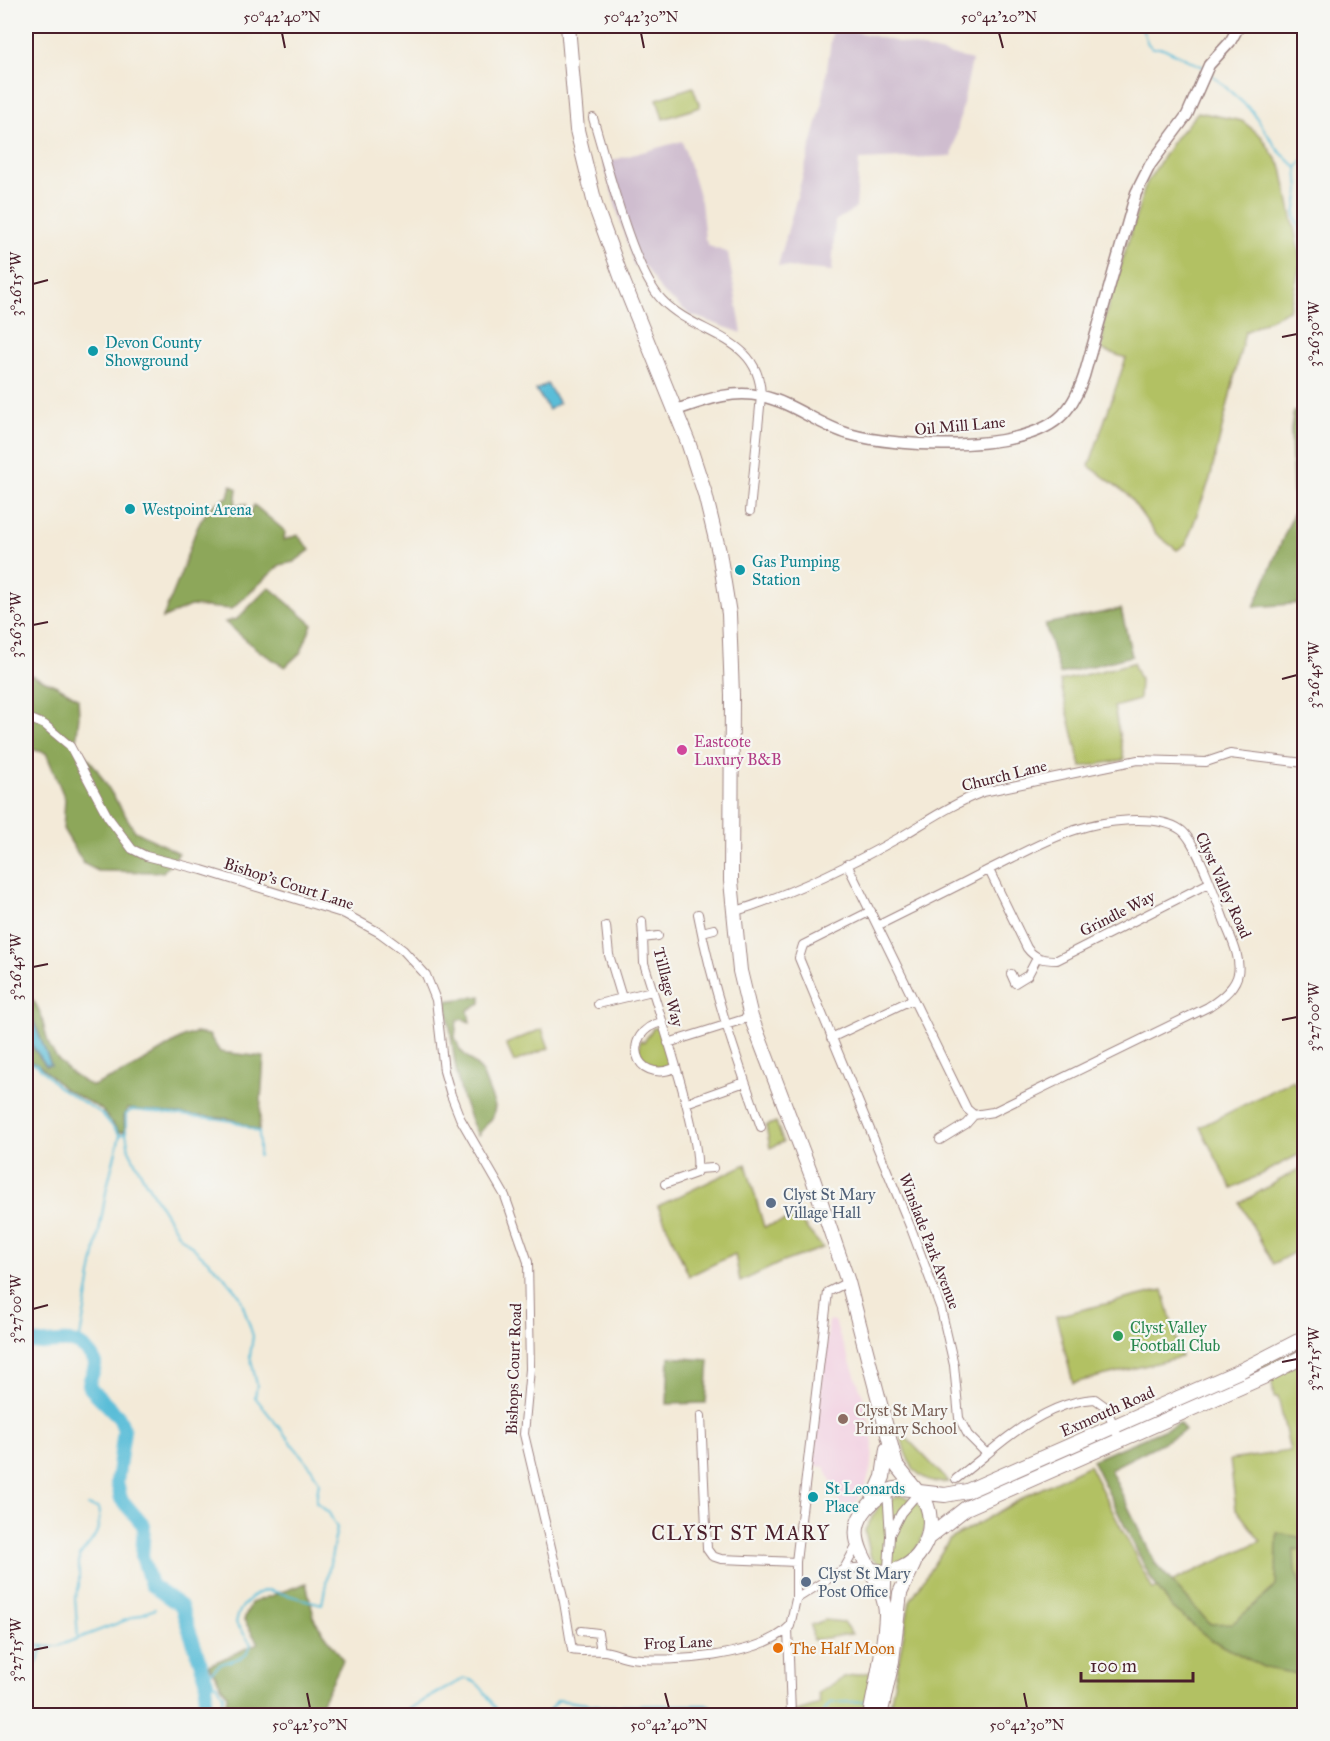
<svg xmlns="http://www.w3.org/2000/svg" width="1330" height="1741" font-family="'IM FELL Great Primer',serif">
  <style>
    .built { fill: #f2cfe1 }
    .industrial { fill: #cfbdcf }
    .green { fill: #b2c164; stroke: #7e7048; stroke-width: 1.5 }
    .forest { fill: #8da75a; stroke: #6c6342; stroke-width: 1.5 }
    .water { fill: #5abdd8; stroke: #526e82; stroke-width: 1.5 }
    .lines { fill: none; stroke-linecap: round; stroke-linejoin: round }
    .stream { stroke: #5abdd8; stroke-width: 2 }
    .river { stroke: #5abdd8; stroke-width: 14 }
    .minor-casing { stroke: #9e8482; stroke-width: 10 }
    .tertiary-casing { stroke: #9e8482; stroke-width: 13 }
    .primary-casing { stroke: #9e8482; stroke-width: 16 }
    .trunk-casing { stroke: #9e8482; stroke-width: 16 }
    .minor { stroke: #fff; stroke-width: 8 }
    .tertiary { stroke: #fff; stroke-width: 10 }
    .primary { stroke: #fff; stroke-width: 14 }
    .trunk { stroke: #fff; stroke-width: 14 }
    .ticks { fill: none; stroke: #4a1f2b; stroke-width: 2 }
    .culture-dot { fill: #0f9aa8; stroke: #f6f6f2; stroke-width: 2 }
    .hotel-dot { fill: #d1479c; stroke: #f6f6f2; stroke-width: 2 }
    .service-dot { fill: #5c6f8a; stroke: #f6f6f2; stroke-width: 2 }
    .leisure-dot { fill: #2e9e5b; stroke: #f6f6f2; stroke-width: 2 }
    .education-dot { fill: #8d6e63; stroke: #f6f6f2; stroke-width: 2 }
    .food-dot { fill: #e8710a; stroke: #f6f6f2; stroke-width: 2 }
    .labels { text-anchor: middle; stroke-width: 4.5; stroke-linejoin: round; paint-order: stroke }
    .culture-label { font-size: 16px; fill: #0d838f; stroke: #f6f6f2; text-anchor: start }
    .street-label { font-size: 16px; fill: #4a1f2b; stroke: #f6f6f2 }
    .hotel-label { font-size: 16px; fill: #b23c85; stroke: #f6f6f2; text-anchor: start }
    .service-label { font-size: 16px; fill: #4e5e75; stroke: #f6f6f2; text-anchor: start }
    .leisure-label { font-size: 16px; fill: #27864d; stroke: #f6f6f2; text-anchor: start }
    .education-label { font-size: 16px; fill: #785e54; stroke: #f6f6f2; text-anchor: start }
    .food-label { font-size: 16px; fill: #c56008; stroke: #f6f6f2; text-anchor: start }
    .quarter-label { font-size: 20px; letter-spacing: 1.5px; fill: #4a1f2b; stroke: #f6f6f2 }
    .neatline { fill: none; stroke: #4a1f2b; stroke-width: 2 }
    .ticks-label { font-size: 15px; text-anchor: middle; fill: #4a1f2b }
  </style>
  <rect width="100%" height="100%" fill="#f6f6f2"/>
  <filter id="ink" filterUnits="userSpaceOnUse"><feTurbulence type="fractalNoise" baseFrequency=".0167" numOctaves="2"/><feDisplacementMap in="SourceGraphic" scale="12" xChannelSelector="R" yChannelSelector="G"/><feConvolveMatrix kernelMatrix="1 2 1 2 8 2 1 2 1" color-interpolation-filters="sRGB"/></filter>
  <filter id="wash" filterUnits="userSpaceOnUse"><feTurbulence type="fractalNoise" baseFrequency=".008" numOctaves="4" result="noise"/><feDisplacementMap in="SourceGraphic" scale="24" xChannelSelector="R" yChannelSelector="G"/><feGaussianBlur stdDeviation="1.35" result="paint"/><feColorMatrix in="noise" values="0 0 0 0 0 0 0 0 0 0 0 0 0 0 0 0 0 1.4 0 .05"/><feComposite in="paint" operator="in"/></filter>
  <g filter="url(#wash)">
    <rect width="100%" height="100%" fill="#f3ead8"/>
    <path class="built" d="M829,1320l5,1 21,54 10,27 8,41 -1,21 -6,21 -11,19 -11,9 -19,-46 -13,-1z"/>
    <path class="industrial" d="M833,26l139,34 -20,96 -93,4 -3,48 -21,13 -3,50 -54,-5 44,-161z
      M682,141l19,61 4,37 4,7 19,7 14,80 -51,-18 -30,-24 -15,-24 -12,-1 -31,-103z"/>
    <path class="green" d="M693,87l7,20 -37,12 -6,-20z
      M1198,112l44,9 19,15 21,32 19,94 -12,48 -44,22 -35,147 -24,65 -9,6 -21,-16 -29,-40 -38,-28 37,-108 -24,-8 2,-30 42,-136 28,-44z
      M1133,663l7,17 -1,20 -25,7 10,53 -43,7 -21,-86z
      M653,1028h6l11,39 -3,2 -20,-3 -8,-13 1,-13 4,2z
      M542,1029l7,19 -35,14 -8,-18z
      M1293,1080l11,23v49l-72,37 -32,-62z
      M776,1122l7,20 -13,6 -4,-22z
      M746,1164l18,63 33,-10 26,31 -43,15 -40,19 -5,-28 -46,22 -31,-70z
      M1304,1166v81l-31,17 -33,-61z
      M1163,1290l18,67 -108,26 -17,-67z
      M1304,1343v10l-63,31 -99,35z
      M1304,1361v354l-416,1 22,-115 39,-61 79,-45 61,-30 64,125 108,-49 -25,-32 -6,-49 60,-9 -12,-54h-4l-3,-20z
      M901,1432l48,50c-33,4 -45,-23 -48,-50z
      M900,1496c54,8 9,96 -29,62l-6,-28 15,-26z
      M825,1620l18,2 9,12 -39,6 -2,-15z
      M875,1671l-12,44h-69v-3l26,-8 -2,-11 26,-16z"/>
    <path class="forest" d="M1294,411l10,2v190l-50,4 40,-95 -3,-82z
      M231,485l6,4 -2,16 11,-1 2,14 6,-13 31,26 -1,9 14,-5 12,15 -16,12 -14,3 -48,44 -42,-3 -28,13c7,-16 14,-32 20,-49 10,-26 15,-62 46,-73z
      M269,587l43,37 -11,28 -16,15 -26,-16 -34,-29 12,-3z
      M1121,609l11,47 -72,18 -15,-50z
      M26,673l31,13 21,12 1,18 -3,27 20,25 39,63 44,22 -16,19 -65,-1 -14,-7 -21,-35 2,-30 -19,-46 -20,-5z
      M26,995c19,11 16,37 25,54 8,15 27,32 42,37l38,-17 52,-32 12,-4 14,2 11,17 44,5 -5,74 -28,-12 -103,-10 -4,8 1,14 -6,1 -18,-23 -38,-21 -23,-22 -14,-6v-22l20,28 5,-1 -25,-64z
      M481,996v7l-13,7 2,12 -8,-3 -5,2 -2,16 5,13 21,20 14,36 -2,11 -15,18c-25,-48 -23,-82 -32,-134z
      M669,1357l40,3 -3,43 -39,1z
      M1180,1423l5,8 -75,38 45,94 55,61 23,-1 43,-37 1,-53 27,5v13l-10,-2 1,20 9,25v81l-39,-7 -55,-29 -38,-31 -21,-29 -59,-119z
      M306,1583l9,38 28,39 -24,48 -10,7h-84l2,-20 -18,-30 49,-22 -14,-23 7,-17z"/>
    <path class="water" d="M547,384l12,19 -10,7 -13,-20z
      M26,1003l25,62h-5l-20,-28z"/>
    <g class="lines">
      <path class="stream" d="M1141,26l7,18 5,4h10l40,19
        M1210,73l42,38 26,39 19,18 2,22 -4,26 9,24
        M1297,168l7,-9
        M1304,404v5
        M26,1062l11,3 21,22 43,26 19,22 6,-2 3,17 16,31 33,53 44,40 18,22 13,40 -3,20 7,29 -2,12 57,72 7,13 -3,20 13,11 8,15 -15,76 -54,-14c-16,3 -30,17 -32,33l15,21c-5,18 -15,13 -30,20 -5,3 -10,9 -16,12
        M126,1132v-18l6,-4 87,9 17,3 23,10v24
        M79,1343l28,-156 13,-52
        M78,1639l-3,-42 4,-11v-30c14,-15 24,-27 19,-48l-11,-2
        M26,1646h32l97,-37
        M26,1679l11,-16 7,-17
        M207,1682l10,2 6,11 -4,21
        M889,1703l18,2 5,11
        M396,1716l67,-37c20,-1 26,26 40,37
        M544,1716l14,-16 44,6 107,-1 11,11
        M821,1716l9,-13 39,-2"/>
      <path class="river" d="M26,1340c22,10 45,-9 62,12 3,3 7,7 7,12 0,9 -7,14 -6,23l30,30 5,13 -7,52 4,17 23,27 -2,30 9,29 30,21 26,76 -3,23 -7,11"/>
    </g>
  </g>
  <g filter="url(#ink)">
    <g class="lines">
      <g class="minor-casing">
        <path id="minor" d="M593,118c14,45 39,151 69,182 34,36 98,35 99,96l-11,115
          M26,717l19,8 25,21 38,71 24,32 14,7 56,14 143,44 35,19 23,17 23,25 10,25 8,71 7,24 9,23 45,78 23,66 2,107 -6,65 40,168 8,48c10,2 21,0 32,1 9,1 18,6 27,7 39,5 130,-1 159,-32l6,-27v-37l32,-270 20,-10
          M847,864l120,245 7,6 19,-3 215,-105c38,-24 36,-40 19,-79 -8,-21 -30,-87 -46,-98 -24,-17 -80,-9 -106,0 -31,10 -58,26 -87,40 -36,19 -73,37 -109,55
          M989,870l38,78c8,11 17,12 30,12l152,-77
          M871,911l-68,34 -4,13 113,273 29,78 13,56 5,53 9,17 19,19c29,-25 68,-53 108,-55l11,8 13,32
          M733,912c59,-18 116,-46 169,-76 27,-16 52,-33 81,-44l155,-32 68,2 24,-8 74,9
          M698,914c14,73 38,143 63,213
          M642,921l1,17 15,-2
          M606,926l3,29 13,43
          M702,932l12,-3
          M643,938l1,25c10,34 62,186 52,210l-31,11
          M1011,974l4,9 13,-8 9,-17
          M598,1004l54,-13
          M662,1022c-42,10 -29,63 13,46
          M831,1038l82,-39
          M668,1043l83,-26
          M686,1103l59,-21
          M940,1140l26,-16 8,-9
          M698,1169l15,-1
          M701,1416l6,133 5,7 9,3 75,3
          M956,1479l31,-25
          M891,1533l10,-20 18,-21
          M844,1569l13,-24
          M796,1599l48,-30 23,-2
          M886,1600l4,-64 -3,-46
          M788,1628l3,88
          M581,1631l17,2 3,18"/>
      </g>
      <g class="tertiary-casing">
        <path id="tertiary" d="M676,410c27,-9 56,-21 85,-14 31,6 57,29 88,38 48,14 170,19 210,-16 13,-11 20,-27 25,-42l52,-183 14,-28 37,-50 22,-50 21,-23 9,-16"/>
      </g>
      <g class="primary-casing">
        <path id="primary" d="M568,26l9,104 19,78 26,71 66,163 17,52 14,58 10,62 3,81 -1,186 9,90 11,46 62,162 35,103 48,183 20,25
          M871,1504l12,-27 4,-28"/>
      </g>
      <g class="trunk-casing">
        <path id="trunk" d="M919,1492l26,3 22,-4 275,-121 62,-32
          M929,1537l37,-29 304,-134 34,-18
          M870,1716c6,-33 15,-68 16,-101 0,-45 -62,-78 -6,-119 11,-9 26,-10 39,-4 29,34 -4,93 -49,77
          M880,1716l12,-55 8,-68 14,-30"/>
      </g>
      <use href="#minor" class="minor"/>
      <use href="#tertiary" class="tertiary"/>
      <use href="#primary" class="primary"/>
      <use href="#trunk" class="trunk"/>
    </g>
  </g>
  <path class="ticks" d="M282,33l3,15M641,33l3,15M999,33l4,15M33,284l15,-4M1282,337l15,-3M33,625l15,-3M1282,679l15,-4M33,967l15,-3M1282,1020l15,-3M33,1309l15,-4M1282,1362l15,-3M33,1650l15,-3M307,1693l3,15M665,1693l4,15M1024,1693l3,15"/>
  <g class="culture-dot">
    <circle cx="93" cy="351" r="6"/>
    <circle cx="130" cy="509" r="6"/>
    <circle cx="740" cy="570" r="6"/>
    <circle cx="813" cy="1497" r="6"/>
  </g>
  <circle class="hotel-dot" cx="682" cy="750" r="6"/>
  <g class="service-dot">
    <circle cx="771" cy="1203" r="6"/>
    <circle cx="806" cy="1582" r="6"/>
  </g>
  <circle class="leisure-dot" cx="1118" cy="1336" r="6"/>
  <circle class="education-dot" cx="843" cy="1419" r="6"/>
  <circle class="food-dot" cx="778" cy="1648" r="6"/>
  <g class="labels">
    <g class="culture-label">
      <text x="105" y="348">Devon County<tspan x="105" dy="18">Showground</tspan></text>
      <text x="142" y="515">Westpoint Arena</text>
      <text x="752" y="567">Gas Pumping<tspan x="752" dy="18">Station</tspan></text>
      <text x="825" y="1494">St Leonards<tspan x="825" dy="18">Place</tspan></text>
    </g>
    <g class="street-label">
      <text transform="translate(960 425) rotate(-5)" y="6">Oil Mill Lane</text>
      <text transform="translate(1004 775) rotate(-14)" y="6">Church Lane</text>
      <text transform="translate(289 883) rotate(18)" y="6">Bishop's Court Lane</text>
      <text transform="translate(1224 885) rotate(66)" y="6">Clyst Valley Road</text>
      <text transform="translate(1117 913) rotate(-27)" y="6">Grindle Way</text>
      <text transform="translate(669 987) rotate(76)" y="6">Tilllage Way</text>
      <text transform="translate(930 1241) rotate(69)" y="6">Winslade Park Avenue</text>
      <text transform="translate(513 1369) rotate(-88)" y="6">Bishops Court Road</text>
      <text transform="translate(1107 1411) rotate(-24)" y="6">Exmouth Road</text>
      <text transform="translate(678 1642) rotate(-2)" y="6">Frog Lane</text>
    </g>
    <g class="hotel-label">
      <text x="694" y="747">Eastcote<tspan x="694" dy="18">Luxury B&amp;B</tspan></text>
    </g>
    <g class="service-label">
      <text x="783" y="1200">Clyst St Mary<tspan x="783" dy="18">Village Hall</tspan></text>
      <text x="818" y="1579">Clyst St Mary<tspan x="818" dy="18">Post Office</tspan></text>
    </g>
    <g class="leisure-label">
      <text x="1130" y="1333">Clyst Valley<tspan x="1130" dy="18">Football Club</tspan></text>
    </g>
    <g class="education-label">
      <text x="855" y="1416">Clyst St Mary<tspan x="855" dy="18">Primary School</tspan></text>
    </g>
    <g class="food-label">
      <text x="790" y="1654">The Half Moon</text>
    </g>
    <g class="quarter-label">
      <text x="741" y="1540">CLYST ST MARY</text>
    </g>
  </g>
  <rect width="1330" height="1741" fill="none" stroke="#f6f6f2" stroke-width="66"/>
  <path d="M1081 1672v9h112v-9" fill="none" stroke="#4a1f2b" stroke-width="3"/>
  <text x="1090" y="1672" font-size="18" fill="#4a1f2b" stroke="#f6f6f2" stroke-width="4.5" paint-order="stroke">100 m</text>
  <rect x="33" y="33" width="1264" height="1675" class="neatline"/>
  <g class="ticks-label">
    <text x="282" y="22">50°42'40"N</text>
    <text x="641" y="22">50°42'30"N</text>
    <text x="999" y="22">50°42'20"N</text>
    <text transform="translate(16 284) rotate(-90)" y="5">3°26'15"W</text>
    <text transform="translate(1314 334) rotate(-90)" y="5">3°26'30"W</text>
    <text transform="translate(16 625) rotate(-90)" y="5">3°26'30"W</text>
    <text transform="translate(1314 675) rotate(-90)" y="5">3°26'45"W</text>
    <text transform="translate(16 967) rotate(-90)" y="5">3°26'45"W</text>
    <text transform="translate(1314 1017) rotate(-90)" y="5">3°27'00"W</text>
    <text transform="translate(16 1309) rotate(-90)" y="5">3°27'00"W</text>
    <text transform="translate(1314 1359) rotate(-90)" y="5">3°27'15"W</text>
    <text transform="translate(16 1650) rotate(-90)" y="5">3°27'15"W</text>
    <text x="310" y="1730">50°42'50"N</text>
    <text x="669" y="1730">50°42'40"N</text>
    <text x="1027" y="1730">50°42'30"N</text>
  </g>
</svg>
